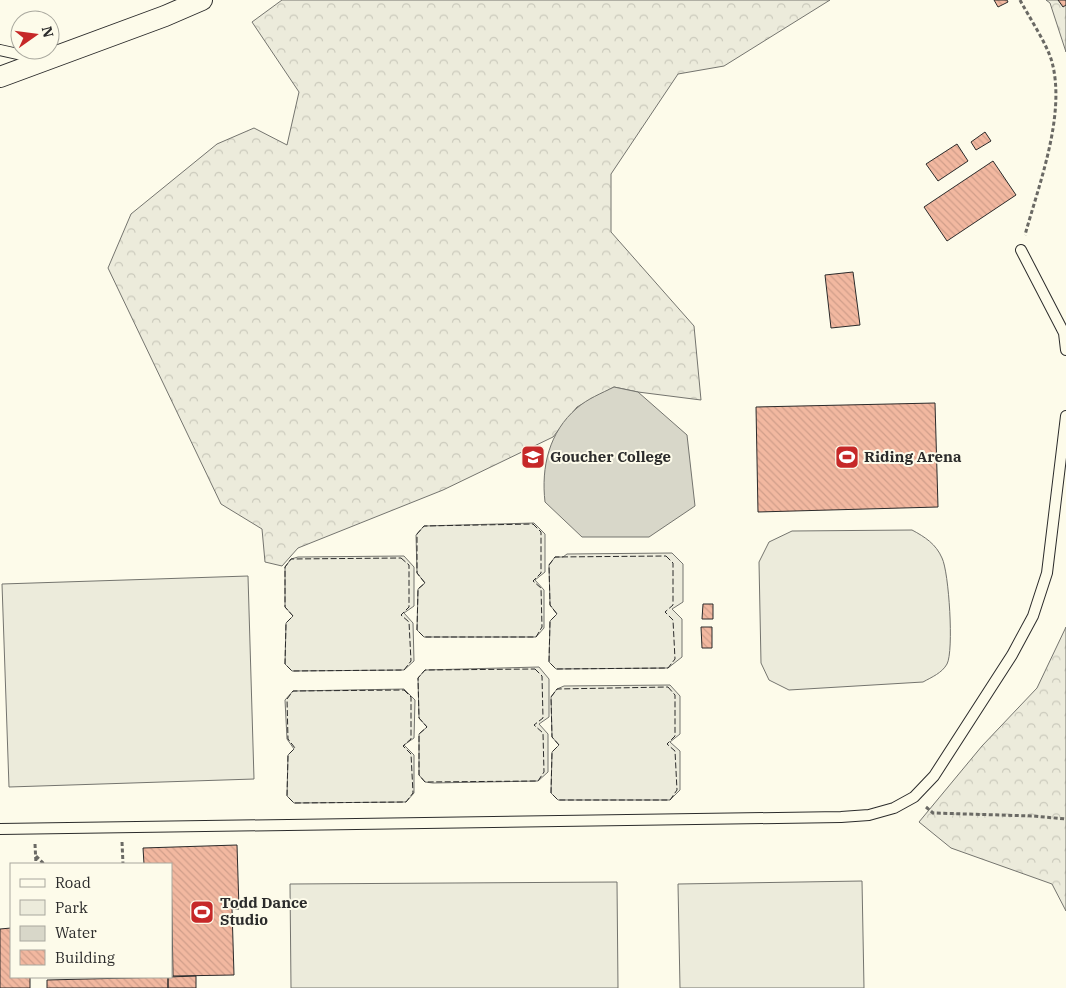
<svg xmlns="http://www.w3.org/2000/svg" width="1066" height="988" font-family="'IBM Plex Serif',serif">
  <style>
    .green { fill: #ecebdb; stroke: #74746e }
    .forest { fill: url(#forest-crowns); stroke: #74746e }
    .water { fill: #d8d7c9; stroke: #74746e }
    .building { fill: url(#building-back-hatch); stroke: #2b2b2b }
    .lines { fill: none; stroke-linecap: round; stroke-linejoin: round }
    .lane-casing { stroke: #2b2b2b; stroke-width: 12 }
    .street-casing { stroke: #2b2b2b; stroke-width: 22 }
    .path { stroke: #6a6964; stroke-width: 3; stroke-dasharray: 4 2.5; stroke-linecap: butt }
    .lane { stroke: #fdfbea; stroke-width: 10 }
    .street { stroke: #fdfbea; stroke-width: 20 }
    .fence { stroke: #2b2b2b; stroke-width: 1; stroke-dasharray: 6 2.5; stroke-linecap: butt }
    .labels { text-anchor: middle; stroke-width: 4; stroke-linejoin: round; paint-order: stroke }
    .poi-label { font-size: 15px; font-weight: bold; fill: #2b2b2b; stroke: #fdfbea; text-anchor: start }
  </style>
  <defs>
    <pattern id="forest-crowns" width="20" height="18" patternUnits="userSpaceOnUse" patternTransform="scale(1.25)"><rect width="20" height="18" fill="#ecebdb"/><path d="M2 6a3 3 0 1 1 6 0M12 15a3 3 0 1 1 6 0" fill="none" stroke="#cbcabc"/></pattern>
    <pattern id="building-back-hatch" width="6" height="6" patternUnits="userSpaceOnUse" patternTransform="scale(1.25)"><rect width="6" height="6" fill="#f2b8a0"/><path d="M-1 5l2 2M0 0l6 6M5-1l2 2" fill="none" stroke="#d09e8a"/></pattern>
  </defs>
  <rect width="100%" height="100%" fill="#fdfbea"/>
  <path class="green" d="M534,523l11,11v38l-10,8 9,10v38l-8,9h-112l-7,-7 1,-41 7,-6 -8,-10 -1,-38 8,-9z
    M912,530c13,7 24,14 30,28 7,14 12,93 5,106 -5,9 -15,13 -24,18l-134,8 -20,-10 -8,-17 -2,-101 10,-20 23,-11z
    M672,553l11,11v38l-11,7 10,10v38l-14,11 -112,1 -7,-7 1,-41 7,-7 -7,-9 -1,-40 6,-8h8l4,-3z
    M404,556l10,11v39l-10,7 9,10 1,38 -10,9 -112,1 -7,-7 1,-41 7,-7 -8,-9v-40l6,-8 7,-2z
    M248,576l6,203 -245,8 -7,-203z
    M539,667l10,12v38l-10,7 9,10v38l-10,9 -105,2 -8,-1 -6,-7v-41l8,-7 -8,-9 -1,-40 7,-8z
    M670,685l10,11v38l-10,8 10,9v39l-10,10h-112l-7,-7 1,-41 7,-7 -7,-8 -1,-40 6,-8 7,-3z
    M404,689l11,11 -1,38 -10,7 10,10v38l-8,9 -112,1 -7,-7 1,-41 6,-6 -7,-10 -2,-39 8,-9z
    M862,881l2,107h-184l-2,-104z
    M617,882l1,106h-327l-1,-104z"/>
  <path class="forest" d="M282,0h548l-106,66 -46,8 -67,100v58l83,94 7,74 -63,-8 -24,-5 -37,20 -24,30 -110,53 -145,58 -16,18 -17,-4 -3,-33 -41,-25 -113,-236 23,-54 86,-70 37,-16 33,17 12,-53 -47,-70z
    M1046,0h20v52l-16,-49z
    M1066,627v284l-14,-27 -101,-36 -32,-26 63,-76 55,-58z"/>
  <path class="water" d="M614,387l24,5 49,43 8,71 -46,31h-67l-37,-35c-4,-35 4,-70 32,-94 10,-9 25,-15 37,-21z"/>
  <path class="building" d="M994,0h13l1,2 -10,5z
    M1058,0h8v5l-3,2z
    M985,132l6,9 -15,9 -5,-8z
    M957,144l11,17 -30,20 -12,-17z
    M993,161l23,34 -69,46 -23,-34z
    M853,272l7,53 -29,3 -6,-53z
    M935,403l3,104 -180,5 -2,-105z
    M703,604h10v15h-11z
    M701,627h11v21h-10z
    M237,845l2,64h-7l2,66 -61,1 -2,-112h-27l-1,-16z
    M11,928v49h19v11h-30v-59z
    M196,976v12h-28v-11z
    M168,977v11h-121v-8z"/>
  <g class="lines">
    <g class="lane-casing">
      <path id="lane" d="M0,50l40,9
        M1021,250l43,83 2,17
        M0,829l841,-12 28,-2 25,-7 20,-11 20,-21 78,-121 21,-39 14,-43 19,-157"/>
    </g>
    <g class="street-casing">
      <path id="street" d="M0,77l165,-61 37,-16"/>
    </g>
    <path class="path" d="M1020,0c9,17 27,44 32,62 14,53 -13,122 -27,173
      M926,807l7,6 100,3 33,3
      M122,842l1,22
      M35,844l1,20
      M36,856l8,8"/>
    <use href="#lane" class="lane"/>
    <use href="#street" class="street"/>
    <path class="fence" d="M533,524l8,8v41l-8,8 8,7 1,39 -6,10h-112l-7,-7 1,-41 7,-6 -8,-10v-39l7,-8z
      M666,556l7,7v42l-8,7 8,8 2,39 -7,9 -112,1 -7,-7 1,-41 7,-7 -7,-9 -1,-40 6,-8z
      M401,558l8,7v42l-8,8 8,7 2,39 -7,9 -112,1 -7,-7 1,-41 7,-7 -8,-9v-40l6,-8z
      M535,669l7,7 1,42 -9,7 9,8 1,39 -6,9 -113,1 -6,-7v-41l8,-7 -8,-9 -1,-40 7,-8z
      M668,687l7,8v41l-8,8 8,7 2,39 -7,10h-112l-7,-7 1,-41 7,-7 -7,-8 -1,-40 6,-8z
      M404,690l7,7v42l-8,7 8,8 2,39 -7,9 -112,1 -7,-7 1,-41 7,-7 -7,-9 -1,-40 6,-8z"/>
  </g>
  <defs>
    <g id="university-square" transform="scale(1.25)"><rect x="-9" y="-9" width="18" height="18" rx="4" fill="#c62828" stroke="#fdfbea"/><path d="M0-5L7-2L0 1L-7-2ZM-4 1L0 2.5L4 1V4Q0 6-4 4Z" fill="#fff"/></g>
    <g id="stadium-square" transform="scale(1.25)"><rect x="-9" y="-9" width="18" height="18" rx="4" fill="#c62828" stroke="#fdfbea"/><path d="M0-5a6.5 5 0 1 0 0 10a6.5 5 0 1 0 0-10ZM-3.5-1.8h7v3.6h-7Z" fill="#fff"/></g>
  </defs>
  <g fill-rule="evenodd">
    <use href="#university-square" x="533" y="457"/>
    <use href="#stadium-square" x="847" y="457"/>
    <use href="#stadium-square" x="202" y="912"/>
  </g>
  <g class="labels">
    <g class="poi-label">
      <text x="550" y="462">Goucher College</text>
      <text x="864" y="462">Riding Arena</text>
      <text x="220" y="908">Todd Dance<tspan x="220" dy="17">Studio</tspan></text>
    </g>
  </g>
  <rect x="10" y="863" width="162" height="115" fill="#fdfbea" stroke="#a9a89e"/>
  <rect x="20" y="879" width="25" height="8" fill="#fdfbea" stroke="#a9a89e"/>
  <text x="55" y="888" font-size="15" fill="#2b2b2b">Road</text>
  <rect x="20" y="900" width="25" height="15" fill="#ecebdb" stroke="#a9a89e"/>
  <text x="55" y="913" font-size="15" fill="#2b2b2b">Park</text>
  <rect x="20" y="926" width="25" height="15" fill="#d8d7c9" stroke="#a9a89e"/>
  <text x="55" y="938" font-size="15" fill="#2b2b2b">Water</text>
  <rect x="20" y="950" width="25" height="15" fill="url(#building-back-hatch)" stroke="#a9a89e"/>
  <text x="55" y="963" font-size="15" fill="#2b2b2b">Building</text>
  <g transform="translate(35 35) rotate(76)"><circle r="24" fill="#fdfbea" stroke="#a9a89e"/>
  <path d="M0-4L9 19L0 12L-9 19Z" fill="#c62828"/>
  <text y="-8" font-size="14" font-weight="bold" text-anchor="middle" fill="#2b2b2b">N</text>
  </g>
</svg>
